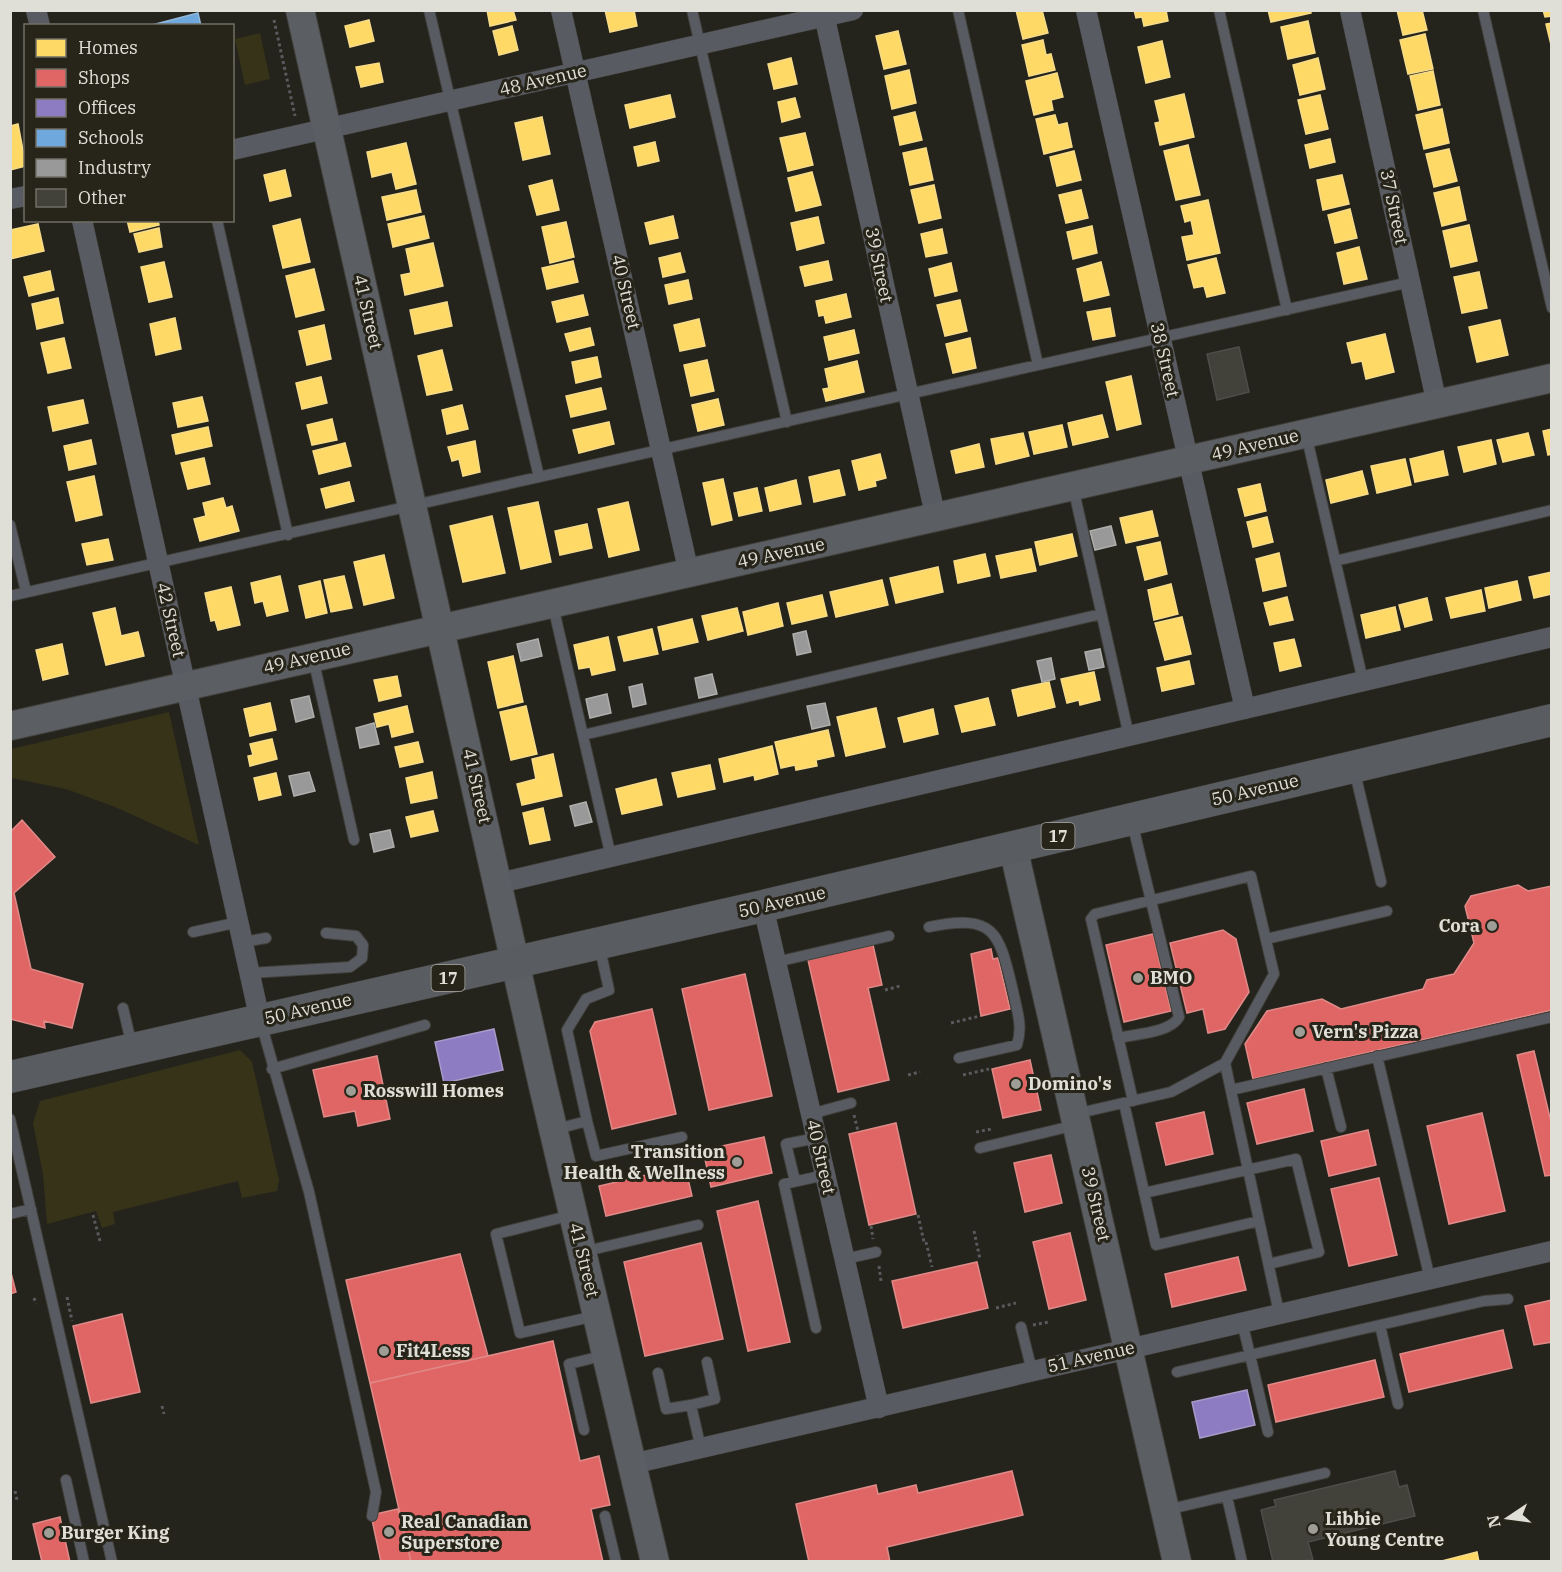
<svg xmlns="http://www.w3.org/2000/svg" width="1562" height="1572" font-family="'IBM Plex Serif',serif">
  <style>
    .green { fill: #373318 }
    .homes { fill: #ffd966; stroke: #f6db88; stroke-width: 1.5 }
    .shops { fill: #e06666; stroke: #e08a88; stroke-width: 1.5 }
    .offices { fill: #8e7cc3; stroke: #a79ac9; stroke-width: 1.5 }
    .schools { fill: #6fa8dc; stroke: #91b8da; stroke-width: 1.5 }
    .industry { fill: #999; stroke: #aeaeac; stroke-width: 1.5 }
    .building { fill: #42413a; stroke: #4e4d48; stroke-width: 1.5 }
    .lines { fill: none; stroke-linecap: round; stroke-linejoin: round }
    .lane-casing { stroke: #41403b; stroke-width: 12 }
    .street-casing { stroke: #41403b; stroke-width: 21 }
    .secondary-casing { stroke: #41403b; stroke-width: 30 }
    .primary-casing { stroke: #41403b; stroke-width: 33 }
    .path { stroke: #595a5d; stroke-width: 3; stroke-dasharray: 3 3; stroke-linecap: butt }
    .lane { stroke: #585b62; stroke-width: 10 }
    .street { stroke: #585b62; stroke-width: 20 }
    .secondary { stroke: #5b5e63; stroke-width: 28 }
    .primary { stroke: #595c61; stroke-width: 32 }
    .poi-dot { fill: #9e9d96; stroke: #272519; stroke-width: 2 }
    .labels { text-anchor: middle; stroke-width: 6; stroke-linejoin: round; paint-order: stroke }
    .shield { fill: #272519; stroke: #a8a79e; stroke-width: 1.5 }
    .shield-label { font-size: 16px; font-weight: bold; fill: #e0dfd7 }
    .street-label { font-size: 18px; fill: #e0dfd7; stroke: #272519 }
    .poi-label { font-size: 18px; font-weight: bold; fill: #e0dfd7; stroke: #272519; text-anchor: start }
  </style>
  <rect width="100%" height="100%" fill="#24231c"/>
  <path class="green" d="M260,33l10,46 -25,6 -10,-46z
    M169,712l30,133 -84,-38 -49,-18 -55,-11v-29z
    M240,1050l12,12 27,118 -2,11 -35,7 -4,-17 -125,31 2,12 -13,4 -6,-17 -49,13 -4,-49 -10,-52 7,-22z"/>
  <path class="homes" d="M487,10h26l3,10 -26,6z
    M605,10h29l3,16 -27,6z
    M1016,10h26l6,23 -25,6z
    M1134,10h32l2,11 -24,5 -2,-9 -6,1z
    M1268,10h42l1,3 -40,9z
    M1397,10h25l5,20 -24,5z
    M1543,10h9v6l-7,1z
    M369,20l5,21 -24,6 -5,-21z
    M1308,21l7,32 -27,6 -7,-32z
    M1552,23v26l-6,-25z
    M512,26l6,24 -19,5 -6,-24z
    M898,31l8,33 -22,5 -8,-33z
    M1425,34l8,35 -25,5 -8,-34z
    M1043,40l3,15 5,-1 4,16 -26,6 -7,-31z
    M1162,41l8,36 -24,6 -8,-36z
    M791,58l6,26 -23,5 -6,-25z
    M1318,58l7,31 -25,6 -7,-30z
    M379,63l4,19 -22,5 -5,-20z
    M909,70l7,33 -24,6 -7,-33z
    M1433,71l7,34 -22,5 -8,-34z
    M1057,73l6,24 -12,3 2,10 -19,5 -8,-34z
    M1184,94l10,43 -34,8 -5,-22 5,-1 -5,-21z
    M670,95l5,22 -45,11 -5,-23z
    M1320,95l8,34 -22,5 -8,-34z
    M795,98l5,19 -18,5 -4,-20z
    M1442,109l7,34 -25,6 -8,-34z
    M915,112l7,28 -22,5 -6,-28z
    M1055,115l3,10 9,-2 5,24 -28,7 -8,-35z
    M542,117l8,37 -27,6 -8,-37z
    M18,124l8,42 -16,4v-44z
    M805,133l8,32 -25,6 -8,-33z
    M1330,139l5,23 -25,6 -5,-23z
    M655,142l4,19 -21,5 -4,-19z
    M406,143l10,41 -20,5 -4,-17 -20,5 -5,-25z
    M1188,145l12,50 -24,5 -12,-49z
    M926,148l7,32 -23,5 -7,-32z
    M1449,149l8,32 -23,6 -8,-33z
    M1074,151l7,29 -24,6 -7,-29z
    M285,170l6,26 -21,5 -6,-26z
    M812,172l9,33 -25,6 -8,-33z
    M1342,175l7,29 -26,6 -6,-30z
    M552,180l7,30 -22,5 -8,-29z
    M934,185l7,33 -22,5 -8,-33z
    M1459,187l7,33 -24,6 -8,-33z
    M416,190l5,22 -34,8 -5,-23z
    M1081,190l7,28 -22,5 -7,-28z
    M1208,200l12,53 -33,7 -5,-23 12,-2 -3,-15 -6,2 -4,-16z
    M1350,209l7,29 -22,5 -7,-28z
    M424,216l5,22 -36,9 -5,-23z
    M673,216l5,22 -28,6 -5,-21z
    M818,217l6,26 -27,7 -6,-27z
    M300,219l10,43 -27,6 -10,-42z
    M127,220h31l1,5 -29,7z
    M566,222l8,35 -24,6 -8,-36z
    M38,224l6,27 -34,8v-29z
    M1469,225l8,36 -26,6 -8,-36z
    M1092,226l5,27 -24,6 -6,-27z
    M159,228l3,19 -23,5 -5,-18z
    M942,229l5,24 -21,4 -5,-23z
    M433,243l10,43 -38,9 -4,-20 10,-2 -5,-24z
    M1359,247l8,32 -23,5 -7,-31z
    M680,253l5,19 -22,5 -4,-19z
    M1216,258l9,35 -18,4 -3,-11 -10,2 -6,-23z
    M573,261l5,21 -31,7 -5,-21z
    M828,261l4,19 -27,6 -5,-19z
    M164,262l8,35 -23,5 -8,-35z
    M1101,262l8,33 -25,6 -7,-32z
    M951,263l6,28 -22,5 -6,-27z
    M314,269l10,41 -28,7 -10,-41z
    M50,271l4,19 -25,6 -5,-19z
    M1479,272l8,36 -25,5 -8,-36z
    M688,280l4,19 -23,5 -4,-19z
    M846,294l5,23 -25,6 -2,-8 -5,1 -3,-15z
    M583,295l5,20 -31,7 -5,-20z
    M58,298l5,25 -26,6 -5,-25z
    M960,300l7,31 -22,5 -8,-31z
    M447,302l5,24 -37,8 -5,-24z
    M1110,308l5,28 -22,4 -6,-28z
    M175,318l6,31 -25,6 -6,-31z
    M699,319l6,27 -25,5 -6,-26z
    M1500,320l8,35 -31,7 -8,-35z
    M324,325l7,34 -24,6 -8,-34z
    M590,328l4,17 -24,6 -5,-17z
    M854,330l5,23 -30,7 -5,-23z
    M1385,334l9,38 -28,7 -4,-18 -10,2 -5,-20z
    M64,338l7,30 -23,5 -7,-30z
    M970,338l6,30 -23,5 -7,-29z
    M442,350l10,40 -25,5 -9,-39z
    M597,357l4,20 -25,6 -4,-21z
    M707,360l7,31 -23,5 -7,-31z
    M857,361l7,31 -38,9 -3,-12 6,-1 -4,-19z
    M1131,376l10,48 -24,6 -11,-48z
    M321,377l6,26 -25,6 -6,-26z
    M601,388l5,21 -35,8 -5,-21z
    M202,397l6,24 -30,6 -5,-24z
    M718,399l6,26 -26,6 -6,-26z
    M83,400l5,23 -35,8 -5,-24z
    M462,405l6,24 -21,5 -5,-24z
    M1102,415l6,22 -35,8 -5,-22z
    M332,419l5,21 -25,5 -5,-20z
    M609,422l5,22 -35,9 -6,-23z
    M1062,425l5,22 -33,7 -5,-22z
    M208,427l4,19 -36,8 -4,-19z
    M1552,429v25l-4,1 -5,-24z
    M1023,433l6,23 -33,8 -5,-25z
    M1528,433l6,22 -31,7 -6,-22z
    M91,440l5,24 -27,6 -5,-24z
    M1491,440l5,24 -32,8 -6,-25z
    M475,441l5,31 -17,4 -4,-17 -7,2 -4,-14z
    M345,443l6,23 -32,8 -6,-23z
    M979,444l5,23 -28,6 -5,-22z
    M1443,451l5,24 -33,7 -5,-23z
    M880,454l6,24 -11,3 1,5 -17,4 -7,-29z
    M204,458l6,26 -22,5 -7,-26z
    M1405,459l6,26 -34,8 -6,-27z
    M839,470l6,25 -31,7 -5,-25z
    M1362,471l6,23 -37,9 -5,-23z
    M94,476l8,39 -26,6 -9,-39z
    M723,479l9,41 -20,5 -9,-42z
    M796,480l5,24 -31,7 -5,-23z
    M349,482l5,19 -28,7 -5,-19z
    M1260,484l6,27 -21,5 -7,-27z
    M757,488l5,23 -23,5 -5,-23z
    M223,498l3,10 6,-2 7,25 -39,10 -6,-22 12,-3 -3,-13z
    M538,502l13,60 -30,7 -13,-61z
    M628,502l11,48 -30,7 -11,-48z
    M1152,511l6,25 -32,7 -6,-25z
    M492,516l13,57 -42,9 -13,-56z
    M1267,517l6,25 -20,5 -6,-25z
    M587,524l5,24 -32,7 -5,-24z
    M1072,534l5,22 -37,9 -5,-23z
    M108,539l5,21 -26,5 -5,-21z
    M1160,542l7,32 -22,6 -8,-33z
    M1031,549l5,22 -35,7 -5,-22z
    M1279,553l7,33 -23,5 -7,-32z
    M985,554l5,22 -32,7 -4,-22z
    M384,555l10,43 -30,7 -10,-43z
    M938,567l5,25 -47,11 -6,-25z
    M1552,572v22l-18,4 -5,-21z
    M280,576l8,35 -21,5 -4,-15 -8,2 -4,-20z
    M344,576l8,32 -21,4 -7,-32z
    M882,580l6,25 -52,12 -6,-25z
    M320,581l7,32 -21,5 -7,-32z
    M1517,581l4,19 -32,8 -4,-20z
    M1171,584l7,30 -24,6 -6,-30z
    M231,587l9,38 -22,5 -3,-10 -4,1 -6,-28z
    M1481,590l4,21 -34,7 -5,-20z
    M822,595l5,21 -35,8 -5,-21z
    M1287,597l6,23 -23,5 -6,-22z
    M1427,598l5,22 -27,7 -6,-22z
    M778,603l5,23 -35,9 -5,-23z
    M1395,607l5,23 -34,8 -5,-23z
    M115,608l6,28 17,-4 6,24 -38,9 -13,-52z
    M737,608l6,23 -35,9 -6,-24z
    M1182,617l9,37 -26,6 -10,-37z
    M692,619l6,23 -35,8 -5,-23z
    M652,629l6,25 -34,7 -6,-24z
    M608,637l7,33 -23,5 -2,-8 -11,2 -5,-24z
    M1294,639l7,27 -21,5 -6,-28z
    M62,644l6,30 -25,6 -7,-30z
    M513,656l10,46 -25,6 -10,-46z
    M1189,661l5,23 -32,7 -5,-23z
    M1094,672l6,28 -20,5 -1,-5 -12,3 -6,-24z
    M397,676l4,20 -22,5 -5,-21z
    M1049,682l6,25 -37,9 -6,-26z
    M988,698l7,27 -33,7 -7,-26z
    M270,703l6,27 -26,6 -6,-27z
    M407,706l6,26 -21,5 -3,-13 -12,3 -3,-13z
    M526,706l11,48 -26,6 -11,-48z
    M876,708l9,39 -39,9 -9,-39z
    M933,709l5,25 -34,8 -6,-24z
    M828,730l6,26 -18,4 1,6 -21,4 -1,-5 -14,3 -6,-26z
    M272,739l5,20 -27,7 -2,-10 5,-1 -3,-11z
    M418,742l5,20 -23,5 -5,-20z
    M772,746l6,28 -23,6 -1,-5 -30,7 -5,-23z
    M553,754l9,42 -40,9 -5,-21 19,-5 -4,-20z
    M710,765l5,24 -37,8 -6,-24z
    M432,772l5,26 -26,5 -5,-25z
    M276,773l5,22 -22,5 -5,-22z
    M656,779l6,26 -40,9 -6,-25z
    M543,808l7,32 -20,4 -7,-31z
    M433,811l5,20 -27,6 -5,-20z
    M1477,1552l2,10h-41z"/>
  <path class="shops" d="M22,820l33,37 -41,36 17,76 52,15 -11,44 -28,-7 1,7 -35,-9v-187z
    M1518,885l10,6 24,-5v124l-299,69 -8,-35 22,-33 55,-12 19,10 82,-20 4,-9 27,-6 20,-31 -9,-37 6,-10z
    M1223,930l13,9 13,53 -24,37 -17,4 -5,-24 -16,4 -17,-70z
    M1153,934l18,77 -47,11 -18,-77z
    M873,945l9,40 -14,3 21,92 -51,12 -30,-132z
    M991,949l2,10 5,-1 12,51 -29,7 -10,-62z
    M745,974l27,122 -63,14 -27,-121z
    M652,1009l24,105 -64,15 -22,-98 5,-9z
    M1534,1051l18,75v49l-7,1 -28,-121z
    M377,1056l13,63 -32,7 -3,-15 -31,6 -11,-47z
    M1030,1060l11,50 -38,8 -11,-49z
    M1304,1089l9,42 -56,13 -10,-41z
    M1204,1112l9,42 -47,11 -10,-42z
    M1482,1113l23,98 -56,13 -22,-98z
    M896,1123l20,91 -47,11 -20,-91z
    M1368,1130l8,35 -47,11 -8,-35z
    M764,1137l8,36 -61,14 -8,-37z
    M1051,1155l11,48 -37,9 -11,-49z
    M685,1166l7,30 -86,20 -7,-30z
    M1379,1178l18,77 -48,11 -18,-77z
    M758,1201l32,141 -42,9 -31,-140z
    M1070,1233l16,67 -37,9 -16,-67z
    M701,1243l22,96 -78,17 -21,-94z
    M460,1254l28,102 -118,27 -24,-103z
    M1238,1257l8,33 -74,17 -7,-33z
    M977,1262l11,46 -85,20 -11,-47z
    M10,1269l6,23 -6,2z
    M1552,1300v42l-18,3 -9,-39z
    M122,1314l18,78 -49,11 -18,-77z
    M1503,1330l9,38 -103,24 -9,-38z
    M553,1341l27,120 19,-5 11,49 -19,4 12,53h-192l-41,-179z
    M1375,1360l9,37 -108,25 -8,-37z
    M1012,1471l11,44 -136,32 3,15h-81l-13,-58 80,-19 2,9 38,-9 2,8z
    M398,1509l13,53h-30l-10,-47z
    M60,1517l10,45h-28l-9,-38z"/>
  <path class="offices" d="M494,1029l9,41 -59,13 -9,-41z
    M1247,1390l8,35 -55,13 -8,-36z"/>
  <path class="schools" d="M198,13l3,13h-53z"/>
  <path class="industry" d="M1111,526l5,19 -21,5 -5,-19z
    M806,631l5,21 -14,3 -4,-21z
    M538,639l4,17 -21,5 -4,-17z
    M1100,649l4,18 -15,3 -4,-18z
    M1051,658l4,21 -13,3 -5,-21z
    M712,674l5,20 -18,4 -4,-20z
    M642,684l4,20 -13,3 -4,-20z
    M607,694l4,19 -21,5 -4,-19z
    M309,696l5,21 -18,5 -5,-22z
    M825,703l5,22 -18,4 -5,-23z
    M374,723l5,21 -19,4 -4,-20z
    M309,772l6,19 -21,5 -5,-20z
    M586,802l6,20 -17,4 -5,-20z
    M390,830l4,17 -20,5 -4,-18z"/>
  <path class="building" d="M1239,347l10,45 -32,8 -10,-46z
    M1395,1471l4,16 8,-2 8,31 -107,26 5,18 -40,2 -12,-52 15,-4 -2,-6z"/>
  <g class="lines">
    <g class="lane-casing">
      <path id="lane" d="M692,10l95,412
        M1219,10l68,300
        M1483,10l69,298
        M217,220l71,315
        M1038,365l372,-83
        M1306,434l57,247
        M539,477l499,-112 -80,-355
        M1073,487l56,249
        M10,525l16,67
        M1335,561l217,-51
        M10,596l529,-119 -110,-467
        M553,606l58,251
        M313,658l41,182
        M583,735l518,-121
        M1354,769l27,113
        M929,927c67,-14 70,6 84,64 4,20 10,35 4,54l-58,13
        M193,932l46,-10
        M1266,939l121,-28
        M243,942l23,-4
        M776,962l113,-26
        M250,973l100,-6 12,-9 1,-13 -7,-9 -30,-3
        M123,1008l9,38
        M261,1023l48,169 67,300 -4,24
        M1118,1038c17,-4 52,-5 61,-21l-47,-195
        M1377,1056l53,223
        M1225,1063l54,250
        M1326,1068l15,59
        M272,1069l153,-44
        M1231,1090l321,-73
        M1124,1103l32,142 103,-24
        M811,1114l40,-11
        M1075,1114l96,-22 54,-29 49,-89 -23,-98 -156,38 -4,5 42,182
        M10,1119l102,443
        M587,1121l9,35 86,-19
        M553,1130l34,-9 -20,-91 19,-31 23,-9 -10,-46
        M980,1148l96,-23
        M795,1181l-9,-37 31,-6
        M1144,1193l152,-34 23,93 -50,12
        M10,1214l21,-5
        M572,1215l-76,19 24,99 75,-17
        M582,1252l116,-27
        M845,1259l31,-7
        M1242,1322l8,33 130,-30 18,79
        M1380,1325l104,-24 24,-2
        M1021,1327l11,44
        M816,1328l-32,-144 41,-9
        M1177,1372l73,-17 18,77
        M658,1373l8,36 25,-4
        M584,1430l-15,-66 37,-9
        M701,1449l-10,-44 24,-6 -8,-37
        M66,1480l18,82
        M1227,1497l15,65
        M1166,1510l159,-37
        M605,1516l11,46"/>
    </g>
    <g class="street-casing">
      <path id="street" d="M36,10l4,16
        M561,10l128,563
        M823,10l113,509
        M1086,10l159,699
        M1350,10l87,394
        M232,150l621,-140
        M10,199l16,-3
        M82,220l178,800
        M499,883l1053,-246
        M763,906l116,502
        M632,1464l920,-213"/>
    </g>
    <g class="secondary-casing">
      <path id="secondary" d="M300,10l243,1076 112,476
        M10,726l1542,-348
        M1013,847l164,715"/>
    </g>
    <g class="primary-casing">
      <path id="primary" d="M10,1077l753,-171 789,-186"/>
    </g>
    <path class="path" d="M274,20l21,96
      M885,990l15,-4
      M951,1023l29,-7
      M908,1075l12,-3
      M963,1075l26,-6
      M854,1115l4,16
      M976,1132l16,-3
      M93,1215l7,26
      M918,1215l6,27
      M871,1226l2,13
      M974,1231l6,28
      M926,1242l6,25
      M879,1266l2,15
      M67,1297l5,24
      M34,1298l2,6
      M996,1308l20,-5
      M1033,1325l16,-3
      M162,1406l2,8
      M15,1491l2,9"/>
    <use href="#lane" class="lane"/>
    <use href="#street" class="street"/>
    <use href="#secondary" class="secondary"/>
    <use href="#primary" class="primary"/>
  </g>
  <g class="poi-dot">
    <circle cx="1492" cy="926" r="6"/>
    <circle cx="1138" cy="978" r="6"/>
    <circle cx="1300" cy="1032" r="6"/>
    <circle cx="1016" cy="1084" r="6"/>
    <circle cx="351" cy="1091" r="6"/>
    <circle cx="737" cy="1162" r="6"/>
    <circle cx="384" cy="1351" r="6"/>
    <circle cx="1313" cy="1529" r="6"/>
    <circle cx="389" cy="1532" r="6"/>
    <circle cx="49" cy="1533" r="6"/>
  </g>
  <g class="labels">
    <g class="shield">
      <rect x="1041.5" y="823" width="33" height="26" rx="4.5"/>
      <rect x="431.5" y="965" width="33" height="26" rx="4.5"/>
    </g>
    <g class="shield-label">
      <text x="1058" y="842">17</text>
      <text x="448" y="984">17</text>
    </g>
    <g class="street-label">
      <text transform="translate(543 80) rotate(-13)" y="6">48 Avenue</text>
      <text transform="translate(1394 207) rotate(78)" y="6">37 Street</text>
      <text transform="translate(879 265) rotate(78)" y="6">39 Street</text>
      <text transform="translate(626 292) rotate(77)" y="6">40 Street</text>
      <text transform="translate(368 312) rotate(77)" y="6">41 Street</text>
      <text transform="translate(1165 360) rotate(77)" y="6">38 Street</text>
      <text transform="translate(1255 445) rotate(-13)" y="6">49 Avenue</text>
      <text transform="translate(781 553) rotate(-12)" y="6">49 Avenue</text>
      <text transform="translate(171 620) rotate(77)" y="6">42 Street</text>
      <text transform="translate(307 658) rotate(-13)" y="6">49 Avenue</text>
      <text transform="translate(477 786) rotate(77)" y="6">41 Street</text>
      <text transform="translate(1255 790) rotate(-13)" y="6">50 Avenue</text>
      <text transform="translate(782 902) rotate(-13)" y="6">50 Avenue</text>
      <text transform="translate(308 1009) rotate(-13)" y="6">50 Avenue</text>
      <text transform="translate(821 1157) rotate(77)" y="6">40 Street</text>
      <text transform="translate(1096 1204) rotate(77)" y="6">39 Street</text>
      <text transform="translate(584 1260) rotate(76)" y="6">41 Street</text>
      <text transform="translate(1091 1357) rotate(-13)" y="6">51 Avenue</text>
    </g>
    <g class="poi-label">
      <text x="1480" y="932" text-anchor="end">Cora</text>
      <text x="1150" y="984">BMO</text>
      <text x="1312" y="1038">Vern's Pizza</text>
      <text x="1028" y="1090">Domino's</text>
      <text x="363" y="1097">Rosswill Homes</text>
      <text x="725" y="1158" text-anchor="end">Transition<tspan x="725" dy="21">Health &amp; Wellness</tspan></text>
      <text x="396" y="1357">Fit4Less</text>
      <text x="1325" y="1525">Libbie<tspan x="1325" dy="21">Young Centre</tspan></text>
      <text x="401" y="1528">Real Canadian<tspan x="401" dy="21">Superstore</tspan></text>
      <text x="61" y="1539">Burger King</text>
    </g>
  </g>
  <rect width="1562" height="1572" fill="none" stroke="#e0dfd7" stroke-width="24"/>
  <rect x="24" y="24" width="210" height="198" fill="#272519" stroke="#716f65" stroke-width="1.5"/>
  <rect x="36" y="39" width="30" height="18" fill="#ffd966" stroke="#716f65" stroke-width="1.5"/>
  <text x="78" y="54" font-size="18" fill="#e0dfd7">Homes</text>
  <rect x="36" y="69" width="30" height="18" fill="#e06666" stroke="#716f65" stroke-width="1.5"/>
  <text x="78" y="84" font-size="18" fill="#e0dfd7">Shops</text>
  <rect x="36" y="99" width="30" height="18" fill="#8e7cc3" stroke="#716f65" stroke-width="1.5"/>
  <text x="78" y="114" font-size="18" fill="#e0dfd7">Offices</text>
  <rect x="36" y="129" width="30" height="18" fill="#6fa8dc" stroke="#716f65" stroke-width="1.5"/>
  <text x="78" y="144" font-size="18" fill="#e0dfd7">Schools</text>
  <rect x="36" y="159" width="30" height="18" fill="#999999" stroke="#716f65" stroke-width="1.5"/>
  <text x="78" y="174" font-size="18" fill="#e0dfd7">Industry</text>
  <rect x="36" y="189" width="30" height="18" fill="#42413a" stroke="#716f65" stroke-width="1.5"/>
  <text x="78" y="204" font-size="18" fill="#e0dfd7">Other</text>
  <g transform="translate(1508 1518) rotate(257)" stroke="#272519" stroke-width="4.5" paint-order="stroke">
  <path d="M0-4.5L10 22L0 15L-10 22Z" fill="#e0dfd7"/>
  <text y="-9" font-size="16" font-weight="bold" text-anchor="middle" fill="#e0dfd7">N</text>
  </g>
</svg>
